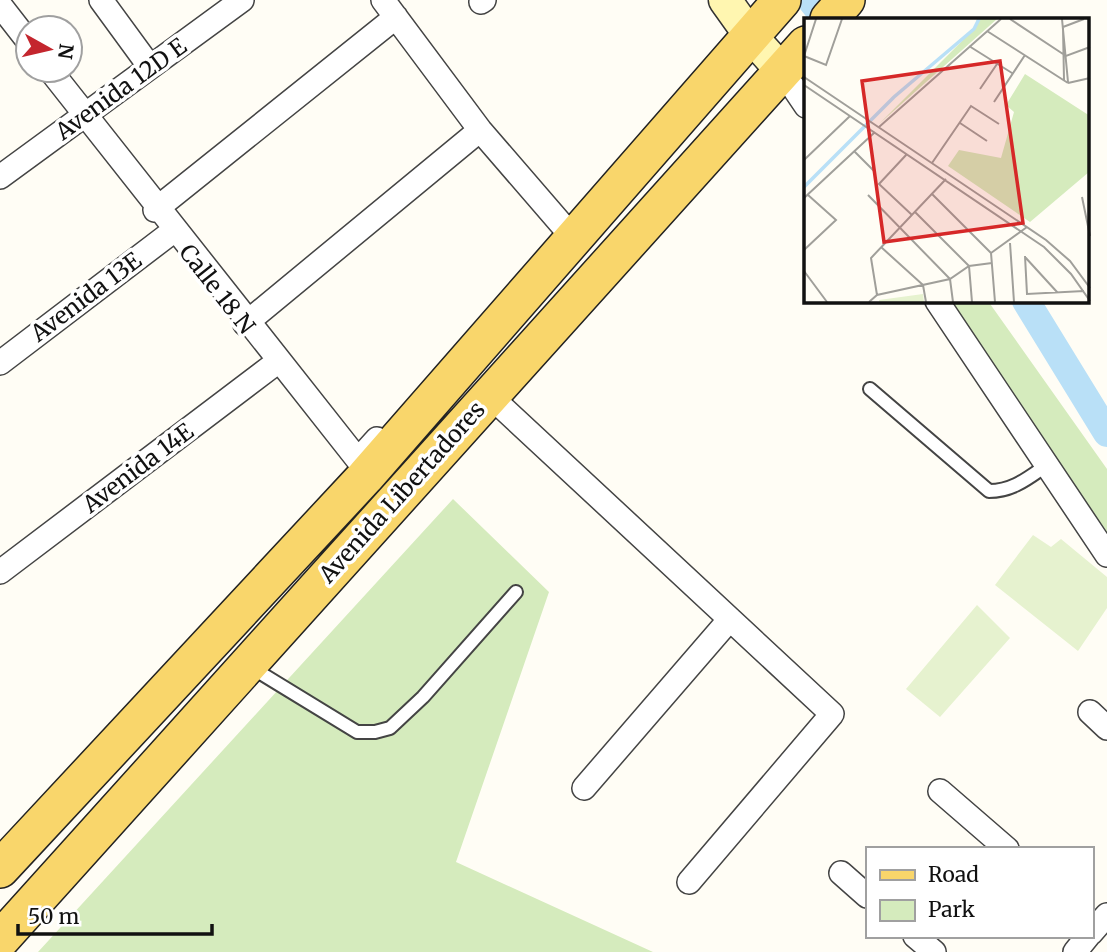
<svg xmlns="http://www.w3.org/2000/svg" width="1107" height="952" font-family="Merriweather,serif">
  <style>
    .green { fill: #d5ebbd }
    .pitch { fill: #e6f2cf }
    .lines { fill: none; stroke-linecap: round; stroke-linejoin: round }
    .canal { stroke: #b9e0f7; stroke-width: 28 }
    .lane-casing { stroke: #444; stroke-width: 16 }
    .street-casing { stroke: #444; stroke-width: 26 }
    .secondary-casing { stroke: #333; stroke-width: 35 }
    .primary-casing { stroke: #222; stroke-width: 40 }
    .lane { stroke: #fff; stroke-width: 12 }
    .street { stroke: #fff; stroke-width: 23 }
    .secondary { stroke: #fff6b0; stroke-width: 32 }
    .primary { stroke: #f9d66b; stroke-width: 37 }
    .labels { text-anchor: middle; stroke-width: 7; stroke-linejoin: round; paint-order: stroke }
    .street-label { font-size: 23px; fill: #111; stroke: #fff }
    .inset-river { fill: none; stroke: #b9e0f7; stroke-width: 3.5 }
    .inset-road { fill: none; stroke: #a09f9a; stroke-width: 2 }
    .view { fill: #d62828; fill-opacity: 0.15; stroke: #d62828; stroke-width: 3.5 }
    .inset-edge { fill: none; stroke: #111; stroke-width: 3.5 }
  </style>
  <rect width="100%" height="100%" fill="#fffdf5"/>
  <path class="green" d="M950,301h38l119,168v65z
    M453,499l96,93 -93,270 197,90h-615z"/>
  <path class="pitch" d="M1033,535l18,12 10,-8 46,38v31l-29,43 -83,-66z
    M977,605l33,33 -70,79 -34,-28z"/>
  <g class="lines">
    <path class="canal" d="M811,0l15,19
      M1026,301l81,132"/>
    <g class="lane-casing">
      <path id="lane" d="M870,389l119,102c24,0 39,-13 58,-26
        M249,666l108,66h18l15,-4 33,-31 93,-105"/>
    </g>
    <g class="street-casing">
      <path id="street" d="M101,0l49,67
        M383,0l97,130 95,110
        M481,2l3,-2
        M0,5l28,36
        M50,70l308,390 19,-21
        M783,72l23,34
        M0,177l242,-177
        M155,210l241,-193
        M937,301l170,254
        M245,324l235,-194
        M0,363l172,-131
        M489,395l343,319 -143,168
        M0,572l276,-209
        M1090,712l17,16
        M584,788l146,-169
        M940,791l67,58
        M841,873l26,23
        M1091,933l16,-18
        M915,936l19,16
        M1075,952l13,-16"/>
    </g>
    <g class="secondary-casing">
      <path id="secondary" d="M725,0l25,35 33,37"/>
    </g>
    <g class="primary-casing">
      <path id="primary" d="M829,19l17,-19
        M0,869l365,-392 417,-477
        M0,940l806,-895"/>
    </g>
    <use href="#lane" class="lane"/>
    <use href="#street" class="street"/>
    <use href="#secondary" class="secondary"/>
    <use href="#primary" class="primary"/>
  </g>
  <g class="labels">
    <g class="street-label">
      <text transform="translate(121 89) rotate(-36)" y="8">Avenida 12D E</text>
      <text transform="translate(217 289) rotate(52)" y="8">Calle 18 N</text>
      <text transform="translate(86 297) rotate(-37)" y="8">Avenida 13E</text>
      <text transform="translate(138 468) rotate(-37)" y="8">Avenida 14E</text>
      <text transform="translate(402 492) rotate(-48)" y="8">Avenida Libertadores</text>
    </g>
  </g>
  <g transform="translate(804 18)">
    <rect width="285" height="285" fill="#fffdf5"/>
    <path d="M173,1h20l-118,105 95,-95zM221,56l65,42 -1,56 -59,50 -82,-56 11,-16 42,8 13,-46 -8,-7z" fill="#d5ebbd"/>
    <path d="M119,276l1,8h-45v-2z" fill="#e6f2cf"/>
    <path class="inset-river" d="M0,169l90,-90 80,-68 5,-10"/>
    <path class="inset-road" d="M206,1l56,37 24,-9M258,1l6,63M259,9l21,-8M259,10l1,52M183,13l81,52M165,28l43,27M0,38l22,9 16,-46M0,38l12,-37M0,59l242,163 24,21 20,27M264,65l22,-5M0,67l240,162 27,27 19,27M176,71l17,-25M190,84l31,-47M156,105l27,18M75,109l122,-108M50,133l21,21M103,136l-28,30 33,31M0,142l46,-44M128,145l39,-57 28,18M128,176l59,59 4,49M64,177l82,84 3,23M278,179l8,39M0,180l71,-66M111,194l54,54 3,36M206,225l4,59M77,229l42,38 3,17M0,232l32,-30 -28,-25M187,235l36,-26M221,238l2,38 57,-3M221,239l32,35M0,253l23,31M73,277l-6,-37 75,-79M65,284l8,-7 73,-16 19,-13 23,-3"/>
    <path class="view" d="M196,43l23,162 -139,19 -22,-161z"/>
    <rect width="285" height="285" class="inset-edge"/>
  </g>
  <rect x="866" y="847" width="228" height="91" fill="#ffffff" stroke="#a0a0a0" stroke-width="2"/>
  <rect x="880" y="870" width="35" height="10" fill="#f9d66b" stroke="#a0a0a0" stroke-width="2"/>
  <text x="928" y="882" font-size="21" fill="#111111">Road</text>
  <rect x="880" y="900" width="35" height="21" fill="#d5ebbd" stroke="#a0a0a0" stroke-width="2"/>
  <text x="928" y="917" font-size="21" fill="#111111">Park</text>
  <g transform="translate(49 49) rotate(98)"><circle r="33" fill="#ffffff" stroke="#a0a0a0" stroke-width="2"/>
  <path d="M0-5L12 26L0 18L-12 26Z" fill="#c4262e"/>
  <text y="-10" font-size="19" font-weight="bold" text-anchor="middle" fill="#111111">N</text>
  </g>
  <path d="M18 924v10h194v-10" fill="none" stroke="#111111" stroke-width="3.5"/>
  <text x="28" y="924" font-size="21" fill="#111111" stroke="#ffffff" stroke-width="5" paint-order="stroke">50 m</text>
</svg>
